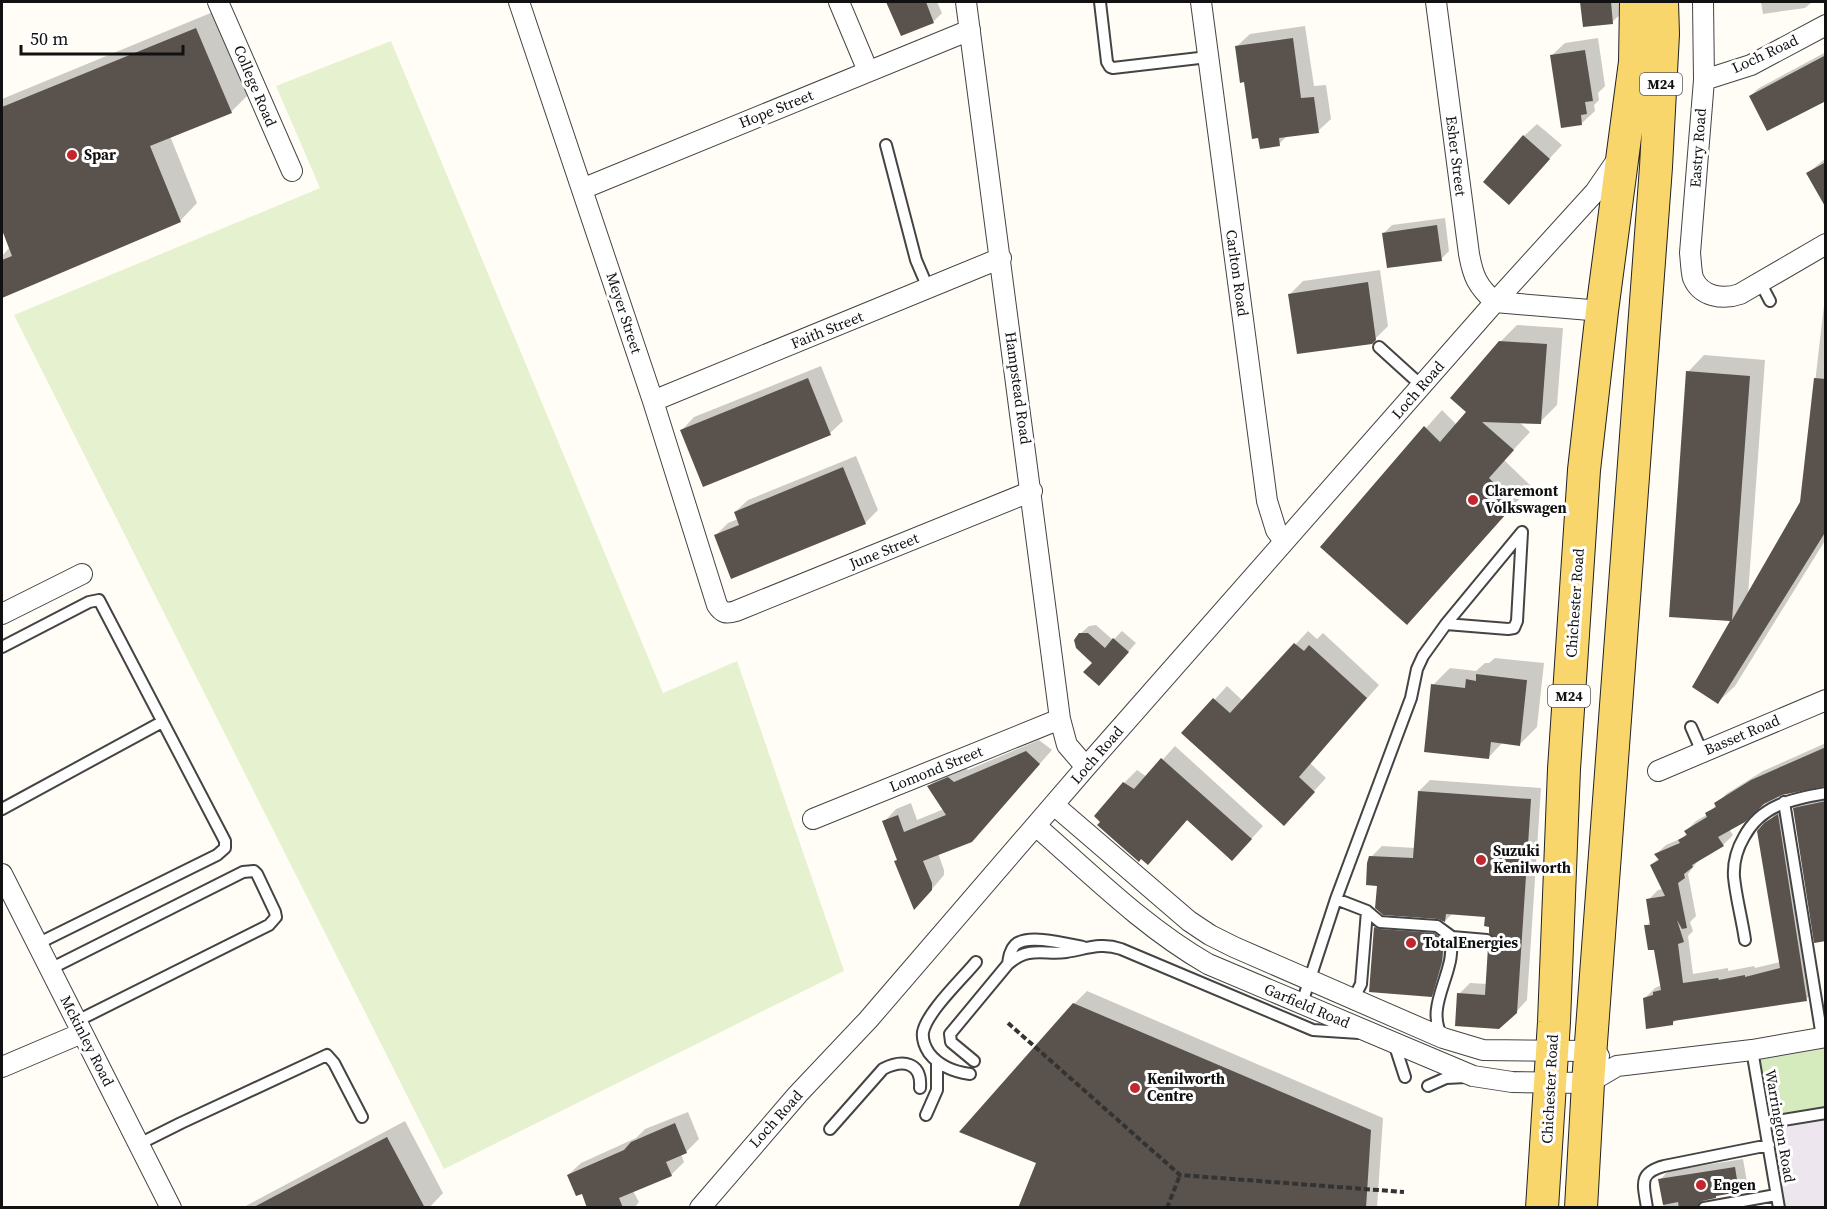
<svg xmlns="http://www.w3.org/2000/svg" width="1827" height="1209" font-family="'Source Serif 4',serif">
  <style>
    .industrial { fill: #eee6ef }
    .green { fill: #d5ebbd }
    .pitch { fill: #e6f2cf }
    .shadow { fill: #0003 }
    .building { fill: #5a524d }
    .lines { fill: none; stroke-linecap: round; stroke-linejoin: round }
    .service-casing { stroke: #444; stroke-width: 14 }
    .minor-casing { stroke: #444; stroke-width: 22 }
    .primary-casing { stroke: #222; stroke-width: 34 }
    .path { stroke: #333; stroke-width: 4; stroke-dasharray: 6 3; stroke-linecap: butt }
    .service { stroke: #fff; stroke-width: 10 }
    .minor { stroke: #fff; stroke-width: 20 }
    .primary { stroke: #f9d66b; stroke-width: 32 }
    .poi-dot { fill: #c4262e; stroke: #fff; stroke-width: 2 }
    .labels { text-anchor: middle; stroke-width: 6; stroke-linejoin: round; paint-order: stroke }
    .shield { fill: #fff; stroke: #585858; stroke-width: 1.5 }
    .shield-label { font-size: 14px; font-weight: bold; fill: #111 }
    .street-label { font-size: 15px; fill: #111; stroke: #fff }
    .poi-label { font-size: 15px; font-weight: bold; fill: #111; stroke: #fff; text-anchor: start }
  </style>
  <rect width="100%" height="100%" fill="#fffdf5"/>
  <path class="industrial" d="M1825,1113v94h-46l-14,-84z"/>
  <path class="green" d="M1825,1037v76l-60,10 -13,-73z"/>
  <path class="pitch" d="M391,41l272,652 74,-32 107,310 -400,198 -430,-854 306,-127 -44,-102z"/>
  <path class="shadow" d="M888,2h49l5,11 -8,8 -33,13z
    M1581,2h41l1,10 -11,10 -28,3z
    M1761,2h51l-7,6 -42,6z
    M213,12l35,83 -17,17 -61,24 27,67 -17,18 -176,74 -2,-6v-33l8,-9 -8,-20v-128z
    M1305,26l9,60 12,-1 5,34 -13,12 -30,4 -9,9 -34,-63 -8,-35 13,-12z
    M1598,38l7,48 -7,7 1,7 -5,5 1,6 -13,12 -30,-68 13,-12z
    M1826,52v47l-76,-3 9,-8z
    M1537,124l25,21 -53,58 15,-67z
    M1826,158l-1,47 -17,-32z
    M1445,218l4,33 -8,8 -57,-26 8,-8z
    M1380,270l8,56 -13,13 -85,-45 13,-13z
    M1826,288v251l-91,147 -17,16 15,-82 -63,-4 18,-244 16,-17 61,5 -17,235 53,-92z
    M1517,325l46,3 -6,77 -17,17 -22,-1 12,11 -26,28 27,26 -124,137 -85,-77 120,-136 15,15 11,-14 32,-69z
    M821,366l22,55 -13,12 -148,-3 12,-13z
    M856,456l22,54 -13,13 -150,13 13,-13 10,-4 -3,-7 13,-12z
    M1096,625l17,15 9,-9 14,12 -29,33 -27,-42 9,-8z
    M1308,631l9,8 6,-6 56,52 -69,78 16,15 -30,33 -112,-78 43,-47 16,15z
    M1495,658l49,5 -7,64 -17,17 -17,-2 -15,16 -55,-73 17,-17 26,3 9,-8h4z
    M1039,740l13,10 -68,77 -46,26 6,17v5l-17,20 -28,-36 -15,-37 12,-13 15,-6 6,17 27,-11 -15,-23 13,-13 20,-8 6,5z
    M1826,743v39l-47,12 -16,9 -34,26 4,6 -10,10 -23,13 -12,16 8,42 -6,6 3,9 -5,5 5,38 35,-6v3l26,-5 1,2 25,-6 -22,-130 18,-19 12,-7 28,183 -10,10 -128,19 -5,5 -28,-25 10,-10 7,-3 -7,-37 -9,-22 5,-5 -3,-21 10,-10 5,-1 -12,-24 8,-7 -3,-4 10,-9 16,-7 5,-5 -1,-2 10,-10 12,-7 18,-20 37,-23z
    M1175,746l88,80 -18,20 -57,-27 -40,44 -24,-80 13,-13 10,7z
    M1430,780l111,8 -14,212 -11,12 -57,-18 11,-11 17,1 2,-36 6,-6 -8,-27 -34,-2 -8,8 -66,-37 -8,-27 11,-11 33,2 4,-57z
    M1826,792v147l-32,-130 13,-13z
    M1379,924l59,6 9,6 -2,21 -10,35 -4,3 -60,-4 4,-64z
    M1087,991l296,127 -6,90h-358l19,-46 36,-158z
    M688,1112l11,27 -13,13 -5,2 3,8 -13,13 -38,16 6,11 -5,6h-45l-7,-16 -14,-17 13,-12 55,-25 9,-9z
    M405,1121l38,72 -14,15h-187z
    M1743,1159l4,23 -8,9 -35,8 3,6 7,3h-50l-4,-28 8,-9z"/>
  <path class="building" d="M886,2h40l8,21 -33,13z
    M1580,2h31l2,22 -30,3z
    M196,28l36,85 -82,33 31,76 -179,76v-38l10,-4 -10,-26v-123z
    M1293,38l8,60 13,-1 5,36 -40,5 1,8 -20,3 -2,-11 -6,1 -8,-57 -4,1 -5,-37z
    M1585,50l8,51 -8,1 2,12 -6,1 1,10 -21,3 -11,-73z
    M1826,55v46l-59,30 -18,-35z
    M1523,135l27,24 -41,46 -26,-23z
    M1826,162v46l-20,-35z
    M1437,225l5,36 -55,7 -5,-35z
    M1368,282l8,58 -4,4 -75,10 -9,-60z
    M1499,341l48,3 -6,80 -59,-2 32,28 -25,28 26,26 -108,121 -87,-78 104,-121 16,16 26,-30 -16,-14z
    M1686,371l64,5 -18,244 68,-118 14,-124 12,1v152l-108,173 -26,-17 38,-66 -61,-4z
    M808,378l23,57 -128,52 -23,-57z
    M843,467l23,57 -135,55 -17,-44 25,-10 -5,-13z
    M1079,633h9l17,15 8,-10 16,14 -30,34 -16,-14 9,-9 -16,-15 -2,-8z
    M1294,643l10,8 5,-6 58,53 -68,79 16,15 -31,34 -103,-93 32,-35 17,15z
    M1476,674l51,6 -7,66 -29,-4 -2,17 -65,-7 7,-68 34,4 1,-9 10,2z
    M1826,747v39l-44,9 -18,9 -19,18 -27,15 6,9 -32,19 1,2 -9,7 1,4 -7,5 9,45 -5,1 -5,-9 7,22 -6,2 5,39 35,-5 1,2 26,-5v2l35,-9 -23,-137 7,-8 14,-9 29,187 -134,20v4l-27,4 -3,-31 10,-3v-3l8,-2 -7,-40h-6l-4,-25h6l-4,-26 19,-3 -15,-31 9,-5 -5,-6 26,-11 -2,-3 9,-5 -3,-4 23,-14 -2,-4 11,-6 -2,-4 37,-23z
    M1026,751l14,13 -68,78 -49,19 9,22v7l-18,20 -20,-49 3,-1 -15,-39 16,-6 6,17 42,-17 -19,-29 21,-9 6,5z
    M1161,758l91,81 -20,22 -45,-41 -39,45 -7,-6 -2,3 -42,-37 3,-3 -6,-6 29,-34 11,7z
    M1418,791l113,8 -14,214 -18,16 -44,-3 2,-33 28,2 3,-48 5,-2 1,-5 -5,-7v-6l-5,-1 1,-9 -39,-3 -1,8 -7,-3 -55,-4 -8,-7 2,-22 -11,-1 1,-22 2,-7 44,2z
    M1826,801v140l-12,2 -21,-135z
    M1374,927l5,2 55,4 10,7 -2,22 -10,35 -63,-5z
    M1073,1003l298,127 -5,78h-348l18,-45 -77,-31z
    M675,1123l12,30 -21,9 6,14 -53,22 4,10h-36l-5,-14 -6,2 -9,-21 57,-25 7,-8z
    M387,1137l38,71h-173z
    M1735,1167l4,25 -23,4v2l-14,3 -5,7h-18l-1,-6 -15,3 -5,-26z"/>
  <g class="lines">
    <g class="service-casing">
      <path id="service" d="M1100,2l7,60 3,5 3,1 95,-11
        M886,145l30,115 12,28
        M1760,282l10,19
        M1379,347l43,39
        M1446,624l62,5 6,-1 3,-7 5,-89
        M2,647l87,-45 10,-2 126,241v7l-8,7 -180,89
        M1691,727l11,25
        M1784,802l38,235
        M2,809l160,-87
        M1336,899l31,12 13,11 57,4 15,11 35,3
        M1745,940c-3,-21 -9,-42 -11,-63 -1,-15 3,-28 10,-40 17,-32 48,-38 82,-44
        M1008,964c1,-7 2,-14 7,-19 12,-12 53,-1 68,2
        M50,969l193,-97 11,-1 3,3 18,38 1,5 -7,8 -192,96
        M1352,997l5,-5 4,-8 6,-73
        M1302,1003l34,-104 75,-201 6,-29 6,-13 23,-32 76,-92
        M1443,1038c-15,-24 0,-48 6,-73 3,-9 2,-19 3,-28
        M1394,1043l11,34
        M1752,1050l27,158
        M974,1061l-23,-19 -1,-8 58,-70c6,-5 13,-10 21,-11 12,-2 25,1 37,-1 20,-3 35,-10 55,-3l192,81 46,3
        M970,1074c-15,-2 -31,-8 -41,-21 -4,-6 -7,-13 -6,-21 4,-20 39,-53 53,-70
        M1428,1086l18,-8 20,-1
        M926,1115l11,-25v-28
        M1765,1123l61,-10
        M830,1129l53,-60c20,-10 39,-7 37,19
        M139,1144l42,-21 146,-68 7,8 28,54
        M1647,1208c-3,-22 -10,-35 17,-42l105,-21
        M1704,1208l72,-13"/>
    </g>
    <g class="minor-casing">
      <path id="minor" d="M218,2l74,169
        M519,2l134,399 64,204c5,8 9,9 19,6l296,-120
        M839,2l29,69
        M966,2l94,717 7,26 19,22
        M1201,2l66,499 9,29 8,11
        M1436,2l33,252c4,22 8,32 26,48
        M1703,2l1,78 -14,173c1,8 1,18 3,25 8,19 30,22 47,16l86,-50
        M1704,80l47,-15 75,-40
        M582,189l388,-159
        M1495,302l107,9
        M653,401l348,-143
        M2,614l80,-40
        M1658,771l168,-71
        M1054,805l135,116 21,14 24,12 209,91 40,12 108,1 8,5
        M813,819l247,-100
        M1036,826c55,48 109,102 172,138l265,112 39,6 76,1 29,-17 135,-16 74,-13
        M2,874l169,334
        M2,1067l80,-34
        M700,1208l98,-114 70,-74 218,-253 409,-465 100,-110 22,-32"/>
    </g>
    <g class="primary-casing">
      <path id="primary" d="M1542,1208l12,-186 10,-253 20,-299 18,-159 33,-249 1,-60
        M1581,1208l7,-125 68,-916 7,-133 -1,-32"/>
    </g>
    <path class="path" d="M1008,1023l172,152 224,17
      M1167,1208l13,-33"/>
    <use href="#service" class="service"/>
    <use href="#minor" class="minor"/>
    <use href="#primary" class="primary"/>
  </g>
  <g class="poi-dot">
    <circle cx="72" cy="155" r="6"/>
    <circle cx="1473" cy="500" r="6"/>
    <circle cx="1481" cy="860" r="6"/>
    <circle cx="1411" cy="943" r="6"/>
    <circle cx="1135" cy="1088" r="6"/>
    <circle cx="1701" cy="1185" r="6"/>
  </g>
  <g class="labels">
    <g class="shield">
      <rect x="1640" y="73" width="42" height="22" rx="4.5"/>
      <rect x="1548" y="685" width="42" height="22" rx="4.5"/>
    </g>
    <g class="shield-label">
      <text x="1661" y="89">M24</text>
      <text x="1569" y="701">M24</text>
    </g>
    <g class="street-label">
      <text transform="translate(1765 54) rotate(-25)" y="5">Loch Road</text>
      <text transform="translate(255 86) rotate(67)" y="5">College Road</text>
      <text transform="translate(776 109) rotate(-22)" y="5">Hope Street</text>
      <text transform="translate(1698 148) rotate(-86)" y="5">Eastry Road</text>
      <text transform="translate(1456 156) rotate(83)" y="5">Esher Street</text>
      <text transform="translate(1237 273) rotate(82)" y="5">Carlton Road</text>
      <text transform="translate(624 313) rotate(72)" y="5">Meyer Street</text>
      <text transform="translate(827 330) rotate(-22)" y="5">Faith Street</text>
      <text transform="translate(1018 388) rotate(82)" y="5">Hampstead Road</text>
      <text transform="translate(1418 390) rotate(-49)" y="5">Loch Road</text>
      <text transform="translate(884 551) rotate(-22)" y="5">June Street</text>
      <text transform="translate(1575 603) rotate(-86)" y="5">Chichester Road</text>
      <text transform="translate(1742 735) rotate(-23)" y="5">Basset Road</text>
      <text transform="translate(1097 755) rotate(-49)" y="5">Loch Road</text>
      <text transform="translate(936 769) rotate(-22)" y="5">Lomond Street</text>
      <text transform="translate(1307 1006) rotate(23)" y="5">Garfield Road</text>
      <text transform="translate(87 1041) rotate(63)" y="5">Mckinley Road</text>
      <text transform="translate(1550 1089) rotate(-87)" y="5">Chichester Road</text>
      <text transform="translate(776 1119) rotate(-48)" y="5">Loch Road</text>
      <text transform="translate(1780 1126) rotate(80)" y="5">Warrington Road</text>
    </g>
    <g class="poi-label">
      <text x="84" y="160">Spar</text>
      <text x="1485" y="496">Claremont<tspan x="1485" dy="17">Volkswagen</tspan></text>
      <text x="1493" y="856">Suzuki<tspan x="1493" dy="17">Kenilworth</tspan></text>
      <text x="1423" y="948">TotalEnergies</text>
      <text x="1147" y="1084">Kenilworth<tspan x="1147" dy="17">Centre</tspan></text>
      <text x="1713" y="1190">Engen</text>
    </g>
  </g>
  <rect width="1827" height="1209" fill="none" stroke="#111111" stroke-width="6"/>
  <path d="M21 45v9h162v-9" fill="none" stroke="#111111" stroke-width="3"/>
  <text x="30" y="45" font-size="18" fill="#111111" stroke="#ffffff" stroke-width="4.5" paint-order="stroke">50 m</text>
</svg>
